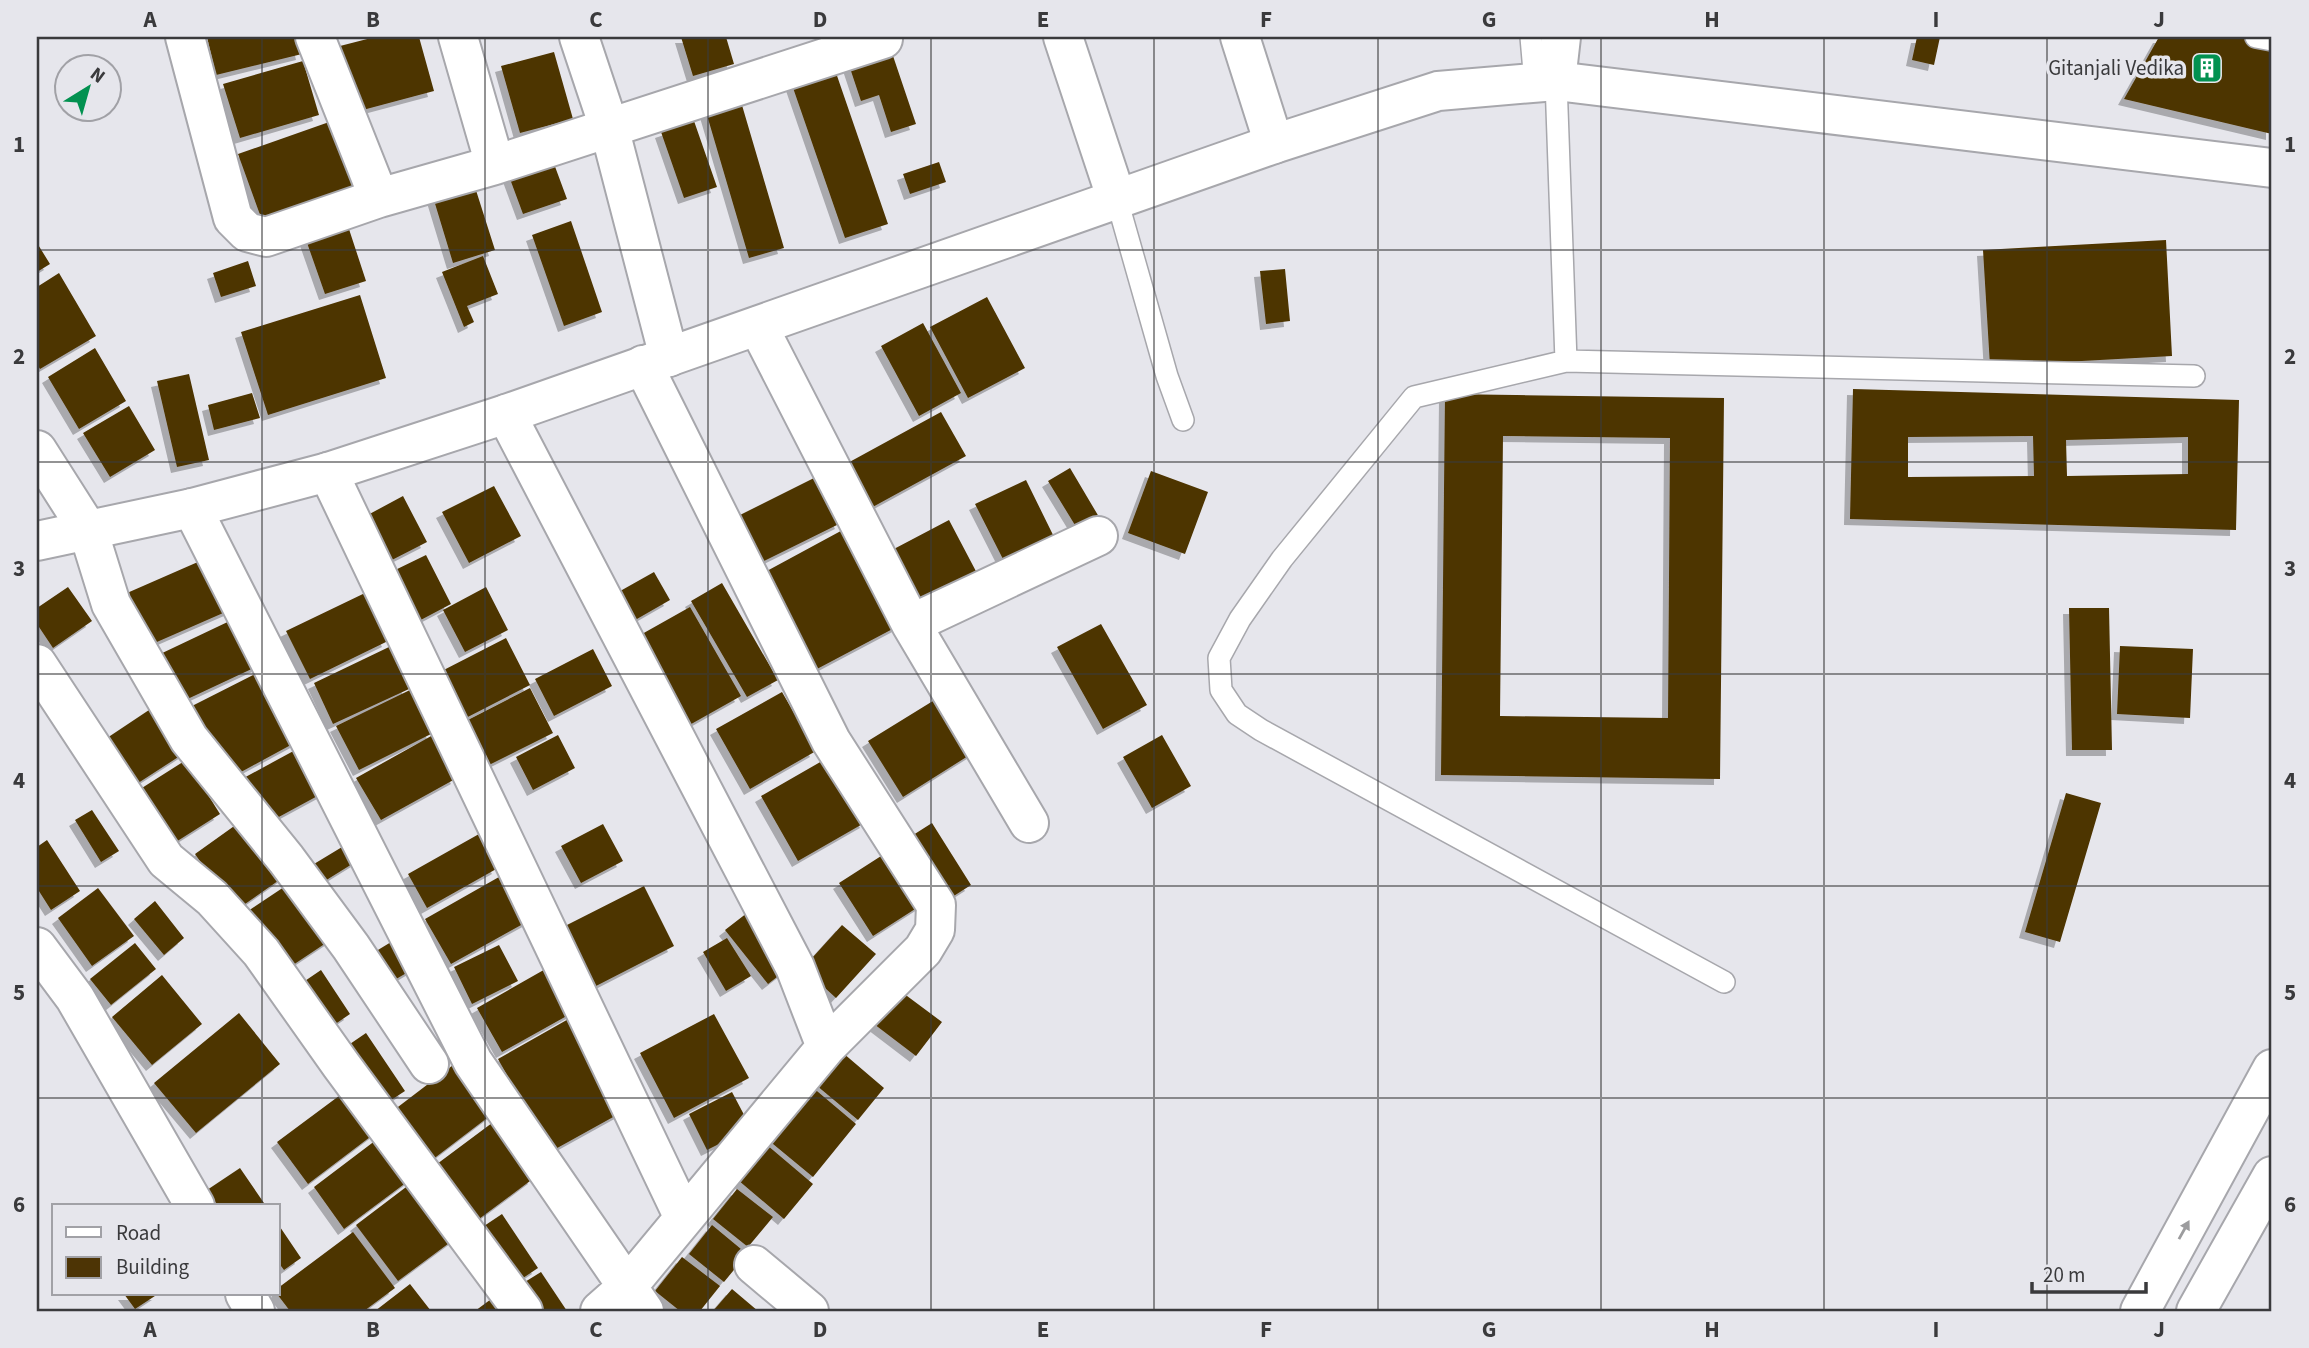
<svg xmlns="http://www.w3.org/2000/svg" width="2309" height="1348" font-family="'Source Sans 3',sans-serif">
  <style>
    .building { fill: #4d3405; fill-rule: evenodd; filter: url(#shadow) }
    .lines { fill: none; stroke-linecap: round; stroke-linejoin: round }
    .service-casing { stroke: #a7a7ac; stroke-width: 24 }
    .minor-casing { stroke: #a7a7ac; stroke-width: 42 }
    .tertiary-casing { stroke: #a7a7ac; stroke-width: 42 }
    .service { stroke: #fff; stroke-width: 21 }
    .minor { stroke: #fff; stroke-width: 38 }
    .tertiary { stroke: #fff; stroke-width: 38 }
    .oneway { fill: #9c9c9e }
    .grid { fill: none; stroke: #3a3a3c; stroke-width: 2; stroke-opacity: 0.55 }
    .labels { text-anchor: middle; stroke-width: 7; stroke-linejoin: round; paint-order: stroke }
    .poi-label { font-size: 21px; fill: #3a3a3c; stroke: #e6e6ec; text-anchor: end }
    .neatline { fill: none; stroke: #3a3a3c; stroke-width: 2.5 }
    .grid-label { font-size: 23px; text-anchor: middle; font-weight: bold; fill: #3a3a3c }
  </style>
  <defs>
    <filter id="shadow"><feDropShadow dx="-6" dy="6" stdDeviation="0" flood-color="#0004"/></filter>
  </defs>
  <rect width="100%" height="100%" fill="#e6e6ec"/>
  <path class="building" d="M207,37h91l4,17 -86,21z
    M375,37h44l15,54 -75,20 -19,-65z
    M681,37h45l8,27 -41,12z
    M1917,37h23l-6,28 -22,-5z
    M2159,37h113v97l-148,-35z
    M891,50l25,74 -25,8 -12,-37 -18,6 -12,-36z
    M554,52l19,67 -53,14 -19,-67z
    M303,61l16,54 -79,23 -17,-54z
    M834,67l54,157 -43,14 -54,-156z
    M739,95l45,153 -35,10 -45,-153z
    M332,121l25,69 -94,33 -25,-69z
    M694,121l23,66 -33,11 -23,-66z
    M550,153l17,46 -44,15 -17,-46z
    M939,162l7,20 -36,12 -7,-20z
    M474,184l21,66 -42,13 -20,-66z
    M571,221l31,91 -38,14 -32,-91z
    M347,223l19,58 -41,13 -20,-57z
    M2166,240l6,116 -182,10 -7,-116z
    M37,243l13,21 -13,8z
    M483,256l15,38 -31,12 7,16 -10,5 -22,-55z
    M248,261l8,25 -35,11 -8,-24z
    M1285,269l5,52 -24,3 -6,-53z
    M59,273l37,63 -56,33 -3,-5v-77z
    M360,295l26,83 -118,37 -27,-83z
    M987,297l38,71 -57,30 -38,-71z
    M923,323l38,70 -42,23 -38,-70z
    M95,348l31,53 -47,28 -31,-52z
    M189,374l20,86 -32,7 -20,-86z
    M1853,389l386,11 -3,130 -386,-11zM2033,436l1,40 -126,1v-40zM2188,437v37l-121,2 -1,-36z
    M252,393l8,25 -46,12 -6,-25z
    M1445,394l279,4 -4,381 -279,-4zM1503,436l167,2 -2,280 -168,-2z
    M129,406l26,44 -45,27 -27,-44z
    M941,412l25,44 -97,53 -25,-44z
    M1070,468l29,49 -21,13 -30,-49z
    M1151,471l57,21 -23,62 -57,-21z
    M818,476l23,47 -83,41 -22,-47z
    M1026,480l30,61 -50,24 -31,-61z
    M494,486l27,50 -52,27 -27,-51z
    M403,496l24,46 -39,20 -24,-45z
    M949,520l30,57 -57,30 -30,-57z
    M850,526l52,98 -85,45 -52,-97z
    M426,555l25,49 -36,19 -26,-50z
    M207,558l23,52 -80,35 -23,-52z
    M654,572l16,28 -47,27 -17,-28z
    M722,583l56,97 -31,17 -56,-96z
    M68,587l24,34 -39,27 -16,-24v-16z
    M486,587l22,43 -43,22 -22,-42z
    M365,593l23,48 -78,38 -24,-48z
    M690,607l51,89 -64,36 -51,-89z
    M2069,608h40l3,142h-40z
    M236,618l22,48 -79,37 -23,-47z
    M1101,624l46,81 -44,24 -46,-82z
    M506,638l24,47 -72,37 -24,-47z
    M2120,646l73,3 -3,69 -73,-4z
    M389,647l20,42 -76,35 -19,-41z
    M593,649l19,37 -58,30 -19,-37z
    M263,670l37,70 -70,38 -38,-72z
    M530,688l23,45 -68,34 -23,-44z
    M412,689l21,44 -74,37 -23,-44z
    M782,692l34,59 -66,38 -34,-60z
    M941,696l35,55 -73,46 -35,-56z
    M155,706l31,46 -54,35 -31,-45z
    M433,735l24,43 -76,42 -25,-42z
    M558,735l17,33 -42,22 -17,-33z
    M1162,735l29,51 -39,22 -29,-51z
    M299,748l24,45 -59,32 -24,-45z
    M829,757l37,65 -68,39 -37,-65z
    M186,760l34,54 -52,33 -34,-54z
    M2066,793l35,10 -41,139 -35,-10z
    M92,810l27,41 -18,11 -26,-42z
    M244,819l41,57 -50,35 -40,-57z
    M932,823l39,62 -22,14 -39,-62z
    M603,824l20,37 -42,22 -20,-37z
    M479,834l19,34 -71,40 -19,-34z
    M47,840l33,51 -29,19 -14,-22v-41z
    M347,844l10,17 -37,23 -11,-17z
    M892,849l34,53 -53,34 -34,-53z
    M506,873l26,46 -81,45 -26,-45z
    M296,879l39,58 -54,36 -39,-58z
    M644,886l30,60 -78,40 -31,-60z
    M98,888l36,48 -42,30 -34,-48z
    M155,901l29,37 -20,17 -30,-36z
    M747,913l43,54 -22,17 -43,-54z
    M842,925l34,29 -40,44 -33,-30z
    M727,938l24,38 -25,15 -23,-39z
    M396,939l19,29 -24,14 -18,-29z
    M135,943l21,26 -45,36 -21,-26z
    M499,945l19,36 -46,23 -18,-37z
    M556,963l25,45 -79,44 -25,-44z
    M321,970l29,44 -22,15 -29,-44z
    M162,975l40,49 -50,41 -40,-48z
    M899,990l43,32 -26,34 -42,-32z
    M239,1013l41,51 -84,69 -42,-50z
    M714,1014l35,64 -75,40 -34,-65z
    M572,1017l52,94 -74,41 -52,-93z
    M366,1033l39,58 -20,13 -38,-58z
    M843,1053l41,35 -26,32 -42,-35z
    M457,1062l38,50 -63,48 -38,-50z
    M811,1086l45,38 -43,53 -46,-38z
    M347,1090l31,41 -70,53 -31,-42z
    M732,1092l19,36 -44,22 -18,-36z
    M492,1123l42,55 -55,41 -42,-55z
    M384,1134l31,42 -71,53 -30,-42z
    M767,1145l46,39 -29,35 -46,-39z
    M240,1168l26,38h-48l-11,-16z
    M418,1178l42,57 -62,46 -42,-56z
    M737,1189l36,28 -25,30 -35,-28z
    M502,1214l36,54 -21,14 -36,-54z
    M278,1224l23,34 -17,12 -6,-8z
    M712,1225l35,29 -23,28 -35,-28z
    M353,1232l42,56 -31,23h-74l-13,-17 1,-6z
    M682,1257l38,29 -20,25h-20l-25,-20z
    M541,1272l26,39h-30l-17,-26z
    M410,1284l21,27h-56z
    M732,1289l26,22h-45z
    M502,1291l16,20h-43z
    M124,1294h34l-23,15z"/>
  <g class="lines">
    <g class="service-casing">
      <path id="service" d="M1531,37l4,46
        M2256,37l16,3
        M1556,81l10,280 -152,36 -132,162 -42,60 -21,39 2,32 16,24 24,16 463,252
        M1117,200l50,176 16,44
        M1566,361l628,15"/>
    </g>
    <g class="minor-casing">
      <path id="minor" d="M185,37l48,181 14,14 19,5 113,-39 116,-33 388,-126
        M315,37l64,161
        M458,37l37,128
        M579,37l30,90 60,230
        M1063,37l54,163
        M1240,37l34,107
        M1556,81l5,-44
        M758,326l153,298 118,199
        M506,414l289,553 31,80
        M37,450l51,80 23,74 78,135 97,120 65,88 78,117
        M328,472l356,746
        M192,508l281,554 171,249
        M911,624l187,-88
        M37,664l129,196 46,38 49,54 80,113 182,246
        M37,947l38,51 120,208
        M754,1265l55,46
        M245,1294l10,17
        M600,1311l26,-23 200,-241 97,-97 12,-20 1,-25 -105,-164 -188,-376
        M2140,1311l132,-242
        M2196,1311l76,-135"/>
    </g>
    <g class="tertiary-casing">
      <path id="tertiary" d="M37,541l155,-33 136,-36 178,-58 768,-270 164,-53 118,-10 716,87"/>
    </g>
    <use href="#service" class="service"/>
    <use href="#minor" class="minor"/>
    <use href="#tertiary" class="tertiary"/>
  </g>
  <defs><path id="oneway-solid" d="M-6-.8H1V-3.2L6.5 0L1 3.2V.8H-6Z" transform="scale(1.75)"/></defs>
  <use class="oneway" href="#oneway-solid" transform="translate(2184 1230) rotate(-61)"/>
  <path class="grid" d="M262,37v1169M485,37v1274M708,37v1274M931,37v1274M1154,37v1274M1378,37v1274M1601,37v1274M1824,37v1274M2047,37v1274M37,250h2235M37,462h2235M37,674h2235M37,886h2235M37,1098h2235M262,1294v17"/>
  <defs>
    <g id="building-square" transform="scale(1.575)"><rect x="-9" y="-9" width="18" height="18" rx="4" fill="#029150" stroke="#e6e6ec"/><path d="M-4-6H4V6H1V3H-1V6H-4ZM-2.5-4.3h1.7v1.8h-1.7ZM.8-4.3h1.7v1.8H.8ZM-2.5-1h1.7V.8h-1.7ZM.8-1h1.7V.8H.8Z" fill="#fff"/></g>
  </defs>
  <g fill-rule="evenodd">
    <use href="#building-square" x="2207" y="68"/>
  </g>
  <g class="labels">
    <g class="poi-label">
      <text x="2184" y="75">Gitanjali Vedika</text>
    </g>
  </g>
  <rect width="2309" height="1348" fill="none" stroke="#e6e6ec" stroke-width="77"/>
  <rect x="52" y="1204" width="228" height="91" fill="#e6e6ec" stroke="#a1a1a6" stroke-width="2"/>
  <rect x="66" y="1227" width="35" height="10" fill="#ffffff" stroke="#a1a1a6" stroke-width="2"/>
  <text x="116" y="1240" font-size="21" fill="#3a3a3c">Road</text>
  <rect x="66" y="1257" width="35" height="21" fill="#4d3405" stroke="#a1a1a6" stroke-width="2"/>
  <text x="116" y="1274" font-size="21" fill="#3a3a3c">Building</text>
  <g transform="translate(88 88) rotate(37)"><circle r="33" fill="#e6e6ec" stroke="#a1a1a6" stroke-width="2"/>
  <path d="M0-5L12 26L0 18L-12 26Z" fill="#029150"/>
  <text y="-10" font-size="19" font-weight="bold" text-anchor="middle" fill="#3a3a3c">N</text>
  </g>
  <path d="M2032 1282v10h114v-10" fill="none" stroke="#3a3a3c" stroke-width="3.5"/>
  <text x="2043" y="1282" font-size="21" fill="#3a3a3c" stroke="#e6e6ec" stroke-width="5" paint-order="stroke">20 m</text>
  <rect x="38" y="38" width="2232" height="1272" class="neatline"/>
  <g class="grid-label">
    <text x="150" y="27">A</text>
    <text x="373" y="27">B</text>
    <text x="596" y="27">C</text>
    <text x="820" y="27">D</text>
    <text x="1043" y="27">E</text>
    <text x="1266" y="27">F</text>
    <text x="1489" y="27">G</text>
    <text x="1712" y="27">H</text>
    <text x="1936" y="27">I</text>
    <text x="2159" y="27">J</text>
    <text x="19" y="152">1</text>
    <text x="2290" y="152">1</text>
    <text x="19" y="364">2</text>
    <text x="2290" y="364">2</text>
    <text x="19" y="576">3</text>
    <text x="2290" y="576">3</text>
    <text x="19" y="788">4</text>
    <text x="2290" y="788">4</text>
    <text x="19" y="1000">5</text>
    <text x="2290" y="1000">5</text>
    <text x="19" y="1212">6</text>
    <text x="2290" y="1212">6</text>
    <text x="150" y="1337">A</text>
    <text x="373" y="1337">B</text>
    <text x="596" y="1337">C</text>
    <text x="820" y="1337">D</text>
    <text x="1043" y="1337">E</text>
    <text x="1266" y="1337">F</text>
    <text x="1489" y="1337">G</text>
    <text x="1712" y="1337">H</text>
    <text x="1936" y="1337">I</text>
    <text x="2159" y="1337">J</text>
  </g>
</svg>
